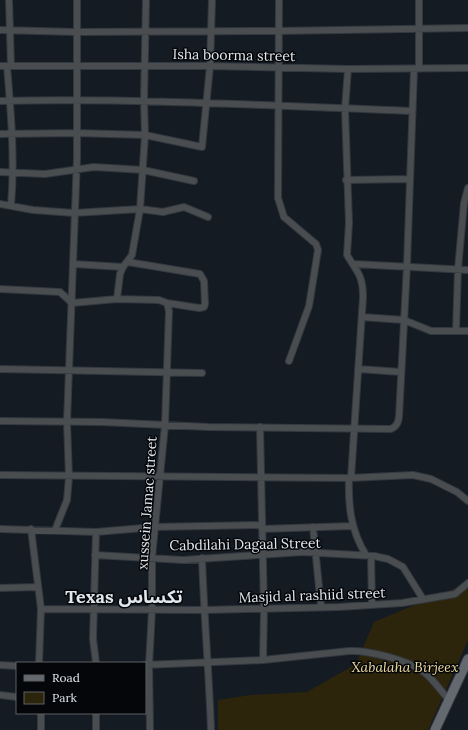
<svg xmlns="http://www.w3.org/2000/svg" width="468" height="730" font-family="Lora,'Noto Sans Arabic',serif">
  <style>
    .green { fill: #2d250b }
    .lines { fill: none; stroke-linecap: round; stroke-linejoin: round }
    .minor-casing { stroke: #32383f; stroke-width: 8 }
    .secondary-casing { stroke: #32383f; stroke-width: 11 }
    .minor { stroke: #494d50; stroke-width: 6 }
    .secondary { stroke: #63696f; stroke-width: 9 }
    .labels { text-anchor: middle; stroke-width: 3; stroke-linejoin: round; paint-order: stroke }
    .street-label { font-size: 14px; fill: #e2e7ec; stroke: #040609 }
    .park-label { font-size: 14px; font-style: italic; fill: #edda9d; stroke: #040609 }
    .district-label { font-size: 18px; font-weight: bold; fill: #e2e7ec; stroke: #040609 }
  </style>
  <rect width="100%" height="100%" fill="#151b23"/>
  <path class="green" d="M468,583v57l-40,90h-210v-30l33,-5 56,-3 49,-28 18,-42z"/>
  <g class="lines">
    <g class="minor-casing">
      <path id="minor" d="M9,0l2,66
        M279,0l-1,198 6,19 32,27 2,6 -9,56 -20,55
        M419,0v69
        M0,30l76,2 202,-1 190,-3
        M0,66h210l138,3 120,-1
        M7,66c4,47 8,93 4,140
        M348,69l-3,40 4,114 -2,32c10,17 16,20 16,42l-12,181
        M0,101c138,-3 275,5 412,10
        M0,134l76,-1 69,2 57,12 8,-81 2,-66
        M0,172l45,2 49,-7 49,3 51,11
        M346,180l63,-1
        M0,204l33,6 41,3 66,-4 23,3 21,-5 24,10
        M73,264l50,3
        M354,264l114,6
        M0,289l60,3 12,11 45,-4 42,1 8,3 32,5 5,-1 1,-3 -1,-23 -4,-7 -72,-12
        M117,299l3,-25 3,-7 9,-12 8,-46 5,-74 -1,-34 2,-101
        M362,317l42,3 27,11h37
        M456,331l2,-62 6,-66 4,-15
        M0,369l202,4
        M358,369l43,3
        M0,421l102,1 106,5 183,2c6,-3 7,-6 8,-12l8,-152 7,-196
        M260,427l4,183 -1,50
        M0,475l349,3 64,-3 18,4 26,13 11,9
        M349,478c-1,28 2,53 17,77
        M313,527l8,80
        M0,529l96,3 59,-5 107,-2
        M31,529l10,80 -2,54
        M262,529l90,-3
        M55,530l12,-30 2,-23 -2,-55 10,-264v-158
        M96,532l-3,107 3,24
        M95,555l88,5 120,-8 71,4 14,3 15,8 20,32
        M371,556l1,48
        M202,558c2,58 7,115 9,172
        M0,588l38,-1
        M41,609l163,1 135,-3 63,-4 53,-9 13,-11
        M0,665l17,1
        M145,665l118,-5 86,-9c19,-1 59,9 75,21 9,7 17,19 25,28
        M0,695l17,2
        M41,713v17
        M96,730v-17
        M150,730l-1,-65 3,-55v-53l13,-132 4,-114 -2,-8"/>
    </g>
    <g class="secondary-casing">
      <path id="secondary" d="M435,730l33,-71"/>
    </g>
    <use href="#minor" class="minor"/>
    <use href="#secondary" class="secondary"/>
  </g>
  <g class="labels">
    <g class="street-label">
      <text transform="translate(234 55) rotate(1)" y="5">Isha boorma street</text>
      <text transform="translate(147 503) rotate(-86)" y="5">xussein Jamac street</text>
      <text transform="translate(245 544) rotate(-1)" y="5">Cabdilahi Dagaal Street</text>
      <text transform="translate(312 595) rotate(-2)" y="5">Masjid al rashiid street</text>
    </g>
    <g class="park-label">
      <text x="405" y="672">Xabalaha Birjeex</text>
    </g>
    <g class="district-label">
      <text x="124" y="603">Texas تكساس</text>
    </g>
  </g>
  <rect x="16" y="662" width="130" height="52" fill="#040609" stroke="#5d6064"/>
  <rect x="24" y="675" width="20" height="6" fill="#63696f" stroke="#5d6064"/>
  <text x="52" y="682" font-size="12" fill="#e2e7ec">Road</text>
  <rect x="24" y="692" width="20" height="12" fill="#2d250b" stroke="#5d6064"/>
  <text x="52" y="702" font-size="12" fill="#e2e7ec">Park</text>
</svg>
